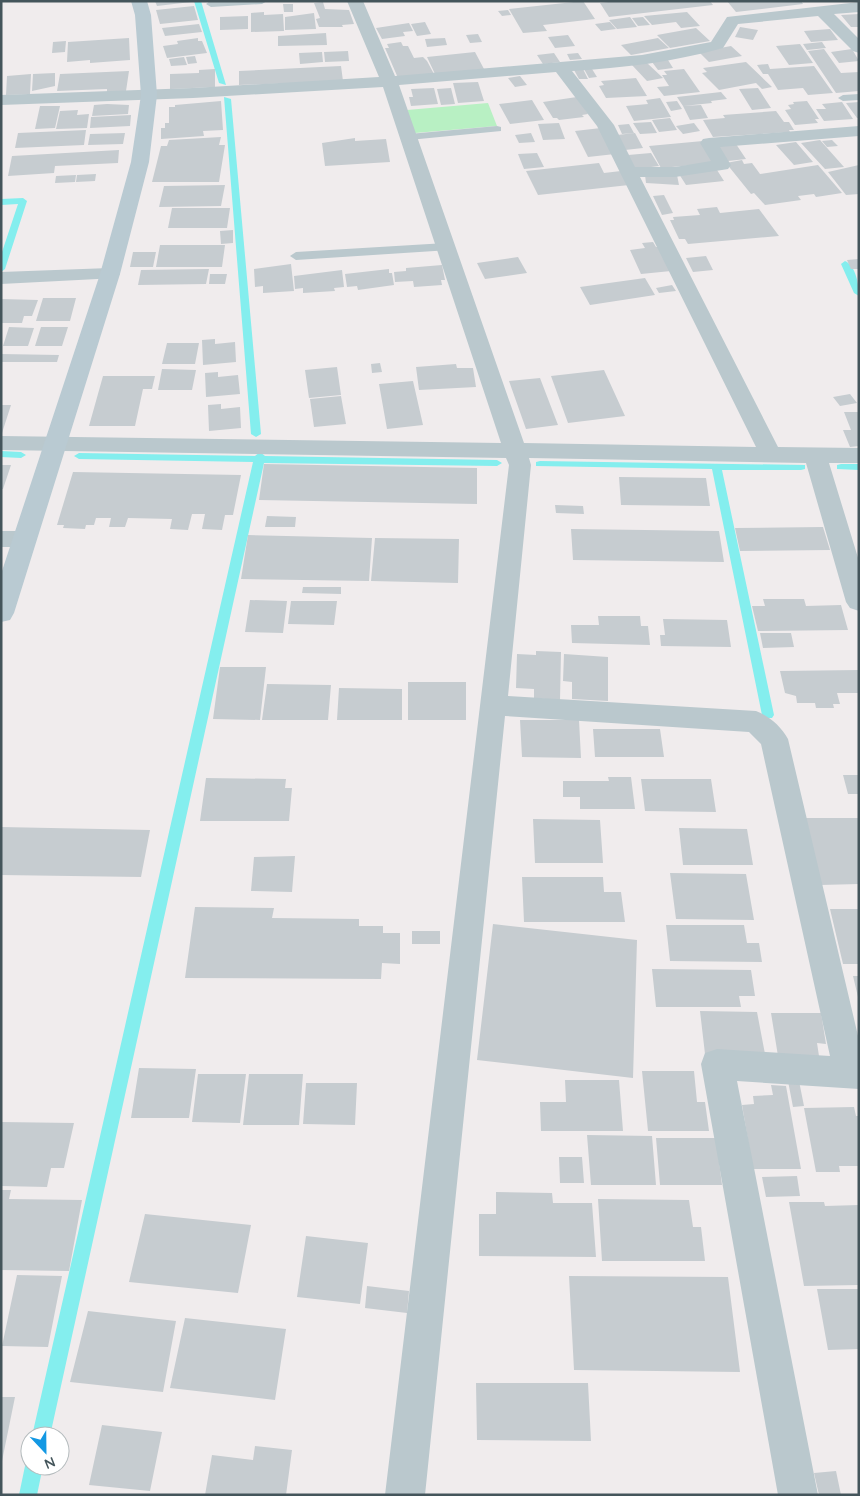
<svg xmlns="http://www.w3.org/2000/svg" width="860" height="1496" font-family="Quicksand,sans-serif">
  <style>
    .green { fill: #b8f0c3 }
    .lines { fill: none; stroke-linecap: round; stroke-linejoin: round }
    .stream { fill: #84eeee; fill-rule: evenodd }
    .building { fill: #c6ccd0 }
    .lane { fill: #bac8cd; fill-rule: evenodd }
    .street { fill: #bac8cd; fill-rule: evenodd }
    .secondary { fill: #b9cad2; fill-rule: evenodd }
  </style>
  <rect width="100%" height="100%" fill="#f0eced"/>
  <path class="green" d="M488,103l9,23 -82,7 -8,-23z"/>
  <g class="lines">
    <path class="stream" d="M194,1h7l25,84 -7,-2z
      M224,97l7,2 30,335 -5,3 -5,-3z
      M23,198l4,3 -22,68 -4,3v-17l17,-51 -17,1v-6z
      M845,261c11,5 14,24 14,35l-5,-3 -13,-29z
      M1,451l20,1 5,3 -5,3 -20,-1z
      M260,452l5,4 232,4 5,3 -5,3 -233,-3 -214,973h-18l221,-974 -174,-3 -5,-3 5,-3 176,3z
      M540,461l265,4v4l-4,1h-79l52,245 -2,3h-8l-2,-3 -50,-246 -176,-3v-4z
      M841,464h18v6l-22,-1v-4z
      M30,1459v7h13l-6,29h-18l6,-29z"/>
  </g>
  <path class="building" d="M155,1h36v1l-34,4z
    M583,1l12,18 -52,6 4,6 -24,2 -14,-24z
    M617,1h93l3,4 -104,12 -9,-14z
    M727,1h74l2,3 -67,8z
    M323,2l2,7 24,1 5,14 -12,1 1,2h-24l-3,-8 4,-1 -6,-15z
    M283,4h10v8h-9z
    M194,6l4,14 -38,4 -4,-14z
    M508,10l3,5 -9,1 -4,-5z
    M264,12v3l19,-1 1,17 -33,1v-19z
    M687,12l13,14 -19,2 -5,-6 -24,3 -8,-9z
    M314,13l2,16 -31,1v-13z
    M859,14v13h-8l-10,-12z
    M248,16v13l-28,1v-13z
    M630,17l7,10 -20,2 -8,-9z
    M643,17l7,8 -12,1 -6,-8z
    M425,22l6,12 -14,2 -6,-12z
    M610,22l6,7 -15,2 -6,-7z
    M409,23l4,8 -10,1 2,4 -23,3 -6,-11z
    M199,24l3,8 -37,4 -3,-8z
    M740,27l18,3 -5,10 -18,-3z
    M696,28l14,13 -40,7 -13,-13z
    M830,29l8,11 -27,2 -7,-11z
    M326,33l1,12 -49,1v-10z
    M478,34l4,8 -12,1 -4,-8z
    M568,35l7,11 -20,2 -7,-11z
    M129,38l1,22 -40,3v-3l-23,2 1,-20z
    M198,38v3h4l5,12 -40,5 -4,-12 15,-2 -1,-3z
    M445,38l2,7 -20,2 -2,-8z
    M658,38l11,10 -38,7 -10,-10z
    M66,41l-1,11 -13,1 1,-11z
    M401,42l2,4h5l6,12 9,-1 4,4 7,13 -36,4 -13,-30h4l-2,-4z
    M822,42l4,6 -19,2 -4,-6z
    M800,44l13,19 -24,2 -13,-19z
    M731,46l11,10 -33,6 -10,-10z
    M824,49l17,24 18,-1v19l-23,2 -28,-42z
    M852,49l7,12 -20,2 -8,-11z
    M348,51l1,10 -24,1 -1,-10z
    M322,52l1,10 -23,2 -1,-11z
    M475,52l9,17 -49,5 -8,-17z
    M554,53l6,9 -17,2 -6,-9z
    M578,53l4,6 -12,1 -3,-6z
    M195,56l2,7 -9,1 -2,-7z
    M184,57l3,8 -16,1 -2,-7z
    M668,60l5,8 -15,2 -6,-8z
    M646,62l17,16 -16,3 -16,-17z
    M746,62l26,25 -10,2 -6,-6 -37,7 -17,-17 5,-1 -4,-4z
    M768,64l2,5 44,-3 19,27 -25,2 -5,-7 -25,2 -10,-16h-5l-6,-9z
    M341,66l2,15 -104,4v-14z
    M215,69v18l-45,2v-15l29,-1v-3z
    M583,69l5,10h-9l-5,-9z
    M584,69h8l5,8 -8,1z
    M684,69l16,23 -36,4 -7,-9 12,-1 -7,-11h5l-3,-4z
    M129,71l-3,20 -19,1v-3l-50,2 3,-17z
    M55,73v13l-23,5 1,-17z
    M31,74l-1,20 -24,1 1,-19z
    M520,76l7,9 -12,2 -7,-9z
    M636,78l11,18 -41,2 -7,-12 5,-1 -3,-4z
    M478,82l6,19 -26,2 -5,-20z
    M434,88l4,16 -27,2 -2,-9h4l-2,-8z
    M451,88l4,16 -14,1 -4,-16z
    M758,88l13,20 -19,2 -13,-21z
    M721,92l6,7 -16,2 1,2 -29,3 -6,-9z
    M577,97l11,17 -6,1 2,2 -25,3 -2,-2h-4l-10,-16z
    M660,98l11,19 -37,4 -8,-15 22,-2 -2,-4z
    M532,100l12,20 -34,4 -11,-20z
    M221,101l2,29 -20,1 1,5 -43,3v-11h4v-5h4v-16h6v-2z
    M677,101l5,8 -11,2 -5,-9z
    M807,101l12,18h-4l3,4 -23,2 -10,-15 6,-1 -3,-4 6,-1 -1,-2z
    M842,102l11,17 -29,2 -8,-12h10l-4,-5z
    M859,102v16h-2l-11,-15z
    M107,104l22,1 -1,9 -36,2 2,-11z
    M701,105l7,13 -18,2 -7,-14z
    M40,106h20l-5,22 -20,1z
    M78,110l-1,5 12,-1 -2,14 -31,1 4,-18z
    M776,111l8,11h5l5,8h-5l1,2 -77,5 -10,-17 22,-2 -2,-3z
    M131,115l-1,11 -40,2 1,-11z
    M670,118l7,12 -18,2 -7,-12z
    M651,122l6,11 -17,1 -7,-11z
    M559,123l6,16 -22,1 -5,-16z
    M694,123l6,8 -17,3 -7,-8z
    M629,124l5,9 -12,1 -4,-9z
    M601,128l14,26 -27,3 -13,-26z
    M86,130l-2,15 -69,3 3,-15z
    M125,133l-2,11 -35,1 2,-11z
    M531,133l4,9 -16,1 -4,-8z
    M635,133l8,15 -18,2 -8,-15z
    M221,137l-2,8h6l-6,37h-67l9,-36h6l2,-6z
    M355,138v3l31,-2 4,23 -65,4 -3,-23z
    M820,140l24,27 -19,2 -24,-26z
    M832,140l6,6 -11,1 -5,-6z
    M703,141l13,22 -55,5 -12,-22z
    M796,142l17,20 -19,3 -18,-20z
    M736,144l10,15 -18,2 -10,-15z
    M119,150l-1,13 -63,3 -1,7 -46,3 4,-20z
    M537,153l7,14 -20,2 -6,-15z
    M651,153l8,13 -24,3 -7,-14z
    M742,160l2,4 8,-1 8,11 58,-9 24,28 -26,4 -2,-3 -16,2 3,4 -36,5 -11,-12 -3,1 -25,-31z
    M599,163l5,10 17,-2 8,14 -91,10 -12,-24z
    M859,165v29l-13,1 -18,-23z
    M717,170l7,11 -38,4 -7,-11z
    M96,174l-1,7 -19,1 1,-7z
    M76,175l-1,7 -20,1 1,-7z
    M645,175h32l2,10 -33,-2z
    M225,185l-4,21 -62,1 5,-21z
    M664,195l9,18 -11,2 -9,-19z
    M717,207l3,6 39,-4 20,27 -91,8 -3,-5h-6l-9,-19h4l-1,-3 27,-2 -3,-6z
    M172,208h58l-3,20h-59z
    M233,230v13l-12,1 -1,-13z
    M653,242l3,5h3l12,24 -30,3 -11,-24 15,-2 -3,-5z
    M160,245h65l-3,22h-66z
    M133,252h23l-3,15h-23z
    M706,256l7,14 -20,2 -7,-14z
    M518,257l9,16 -42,6 -8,-16z
    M859,259v10h-8l-4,-9z
    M291,264l3,27 -31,2v-7l-8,1 -1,-18z
    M442,265l3,15h-4l1,5 -28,2 -1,-6 -18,1 -1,-10 12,-1v-3z
    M209,269l-3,15 -68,1 3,-15z
    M389,269v4h3l2,12 -36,5 -1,-4 -10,1 -2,-13z
    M342,270l2,17 -10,1 1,3 -32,2v-5l-8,1 -1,-13z
    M210,274h17l-2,10h-16z
    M645,278l10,17 -65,10 -10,-18z
    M672,285l4,6 -17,2 -3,-5z
    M43,298h33l-6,23h-34z
    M1,299l37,1 -6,16h-8l-2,7h-21z
    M9,327l25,1 -6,18h-25z
    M41,327h27l-6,19h-27z
    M215,339v5l20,-2 1,20 -33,3 -1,-25z
    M167,343h32l-4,21h-33z
    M1,354l58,1 -2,7h-56z
    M380,363l2,9 -10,1 -1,-9z
    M456,364l1,4h16l3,19 -57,3 -3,-23z
    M337,367l4,28 -32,3 -4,-28z
    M162,369l34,1 -4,20h-34z
    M604,370l21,46 -57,7 -17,-47z
    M218,372v5l20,-2 2,19 -34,3 -1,-24z
    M103,376h52l-3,13h-9l-8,37h-46z
    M540,378l18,47 -32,4 -17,-48z
    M413,381l10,44 -36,4 -8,-45z
    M850,394l7,9 -17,3 -7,-9z
    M341,396l5,28 -32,3 -4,-28z
    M221,404v5l19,-2 1,21 -32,3 -1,-26z
    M1,405h10l-9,28h-1z
    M844,412h15v34l-9,1 -7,-17h8z
    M264,464l213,4v36l-218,-4z
    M1,465h10l-8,24h-2z
    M73,472l168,3 -8,40h-8l-3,15 -20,-1 3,-15h-13l-4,16 -18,-1 2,-10 -44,-1 -3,9h-16l2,-9h-15l-2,7h-8l-1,4 -22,-1 1,-3h-7z
    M619,477l87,1 4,28 -89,-1z
    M555,505l28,1 1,8 -28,-1z
    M267,516l29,1 -1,10h-30z
    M823,527l7,23 -90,1 -5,-23z
    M571,529l148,2 5,31 -151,-2z
    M248,535l124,3 -3,43 -128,-2z
    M375,538l84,1 -1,44 -87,-2z
    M303,587h38v7l-39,-1z
    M763,599h41l2,7 35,-1 7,25 -90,1 -6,-25h13z
    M250,600l37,1 -4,32 -38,-1z
    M291,601h46l-3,24 -46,-1z
    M598,616h42l1,10h7l2,19 -78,-2 -1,-18h28z
    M663,619l64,1 4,27 -70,-1 -1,-11h5z
    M760,633h31l3,14 -31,1z
    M536,651l25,1 -1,48 -26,-2v-9l-18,-1 1,-34 19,1z
    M564,654l44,3v44l-36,-2v-17l-9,-1z
    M220,667h46l-6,53 -47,-1z
    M859,670v23h-22l3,11h-7l1,4h-18l-1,-5h-18l-1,-7 -11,-3 -5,-22z
    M408,682h58v38h-58z
    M267,684l64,1 -3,35h-66z
    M339,688l63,1v31h-65z
    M520,720h59l2,38 -59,-1z
    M593,729h67l4,28h-69z
    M843,775h16v19h-11z
    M608,777h23l4,32h-55v-12h-17v-16h46z
    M206,778l80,1 -1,9h7l-3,33h-89z
    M641,779h70l5,33 -71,-1z
    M805,818h54v66l-39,1z
    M533,819l67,1 3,43h-68z
    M1,827l149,3 -9,47 -140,-2z
    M679,828l68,1 6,36h-70z
    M295,856l-3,36 -41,-1 3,-34z
    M670,873l76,1 8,46 -78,-1z
    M522,877h81l1,15h17l4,30h-101z
    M195,907l79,1 -2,10 87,1v7h24v7h17v31l-18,-1 -1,16 -196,-1z
    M830,909h29v55h-16z
    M493,924l144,16 -4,138 -156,-18z
    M666,925h78l3,18h12l3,19 -92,-1z
    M412,931h28v13h-28z
    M652,969l99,1 4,26h-16l2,11h-85z
    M853,976h6v21h-1z
    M700,1011l57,1 8,42h-60z
    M771,1013h50l5,31 -9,-1 2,13h-41z
    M139,1068l57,1 -7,49h-58z
    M642,1071h52l3,31h8l4,29h-61z
    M198,1074h48l-6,49 -48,-1z
    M249,1074h54l-4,51h-56z
    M565,1080h54l4,51h-82l-1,-29h26z
    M788,1081h11l5,25 -11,1z
    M306,1083h51l-2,42 -52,-1z
    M771,1085l15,1 15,83h-48l-11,-64 12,-1 -1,-8 20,-1z
    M854,1107l2,9h3v50h-20l1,6h-24l-12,-64z
    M1,1122l73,1 -10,45h-13l-4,19 -46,-1z
    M587,1135l65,1 4,49h-65z
    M656,1138h60l6,47h-62z
    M559,1157h23l2,26h-24z
    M797,1176l3,20 -34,1 -4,-20z
    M1,1190h10l-2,9 73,1 -13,71 -68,-1z
    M496,1192l56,1 1,10h39l4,54 -117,-1v-42h17z
    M598,1199l91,1 4,27h8l4,34h-103z
    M789,1202h35l1,4 34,-1v80l-55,1z
    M145,1214l106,11 -13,68 -109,-11z
    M306,1236l62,7 -8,61 -63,-7z
    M17,1275l45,1 -14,71 -46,-1z
    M569,1276l159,1 12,95 -166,-2z
    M367,1286l42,5 -2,22 -42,-5z
    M817,1289h42v60l-31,1z
    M88,1311l88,10 -13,71 -93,-10z
    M185,1318l101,11 -11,71 -105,-12z
    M476,1383h112l3,58 -114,-1z
    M1,1397h14l-13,64h-1z
    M102,1425l60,7 -12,59 -61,-6z
    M255,1446l37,4 -6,45h-81l7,-40 41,5z
    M836,1471l5,24h-22l-5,-22z"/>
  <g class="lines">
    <path class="lane" d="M210,1h57l-5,3 -51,3 -5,-3z
      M859,94v6l-16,1 -5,-3 5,-3z
      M497,126l4,1v4l-92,9 -6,-3 6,-3z
      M446,243l6,4 -2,3 -154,10 -6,-4 6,-4z"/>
    <path class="street" d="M347,1h16l32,75 247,-21 69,-13 16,-25 132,-15v10l-25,2 25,25v14l-6,-2 -35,-35 -80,8 -15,24c-50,14 -100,20 -151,23l42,54 21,42h40l36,-6 -11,-18 3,-4 6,-1 150,-12v10l-139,11 11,18 -3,4 -6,1 -47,7h-35l138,270 81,1v15h-30l30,98v50l-9,-3 -4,-6 -40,-139 -277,-5 2,7 -23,231 248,15c13,5 25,15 32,28l71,301v49l-122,-8 81,414h-40l-77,-431 4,-11 12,-4 113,7 -69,-312 -12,-12 -244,-16 -80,779h-40l124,-1030 -3,-7 -505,-8v-14l500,7 -118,-356 -190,11 -192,7v-10l192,-7 186,-11zM556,72l41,54 159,321 -232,-4 -125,-358z
      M110,268l7,2 3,4 -3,4 -116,6v-12z
      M1,531h23l9,2 3,6 -3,6 -9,2h-23z"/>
    <path class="secondary" d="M131,1h16l4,14 6,80 -8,67 -29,112 -106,339 -4,7 -9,2v-48l99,-300 31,-112 10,-67 -6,-80z"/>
  </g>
  <rect width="860" height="1496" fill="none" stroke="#44555b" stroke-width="5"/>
  <g transform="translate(45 1451) rotate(158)"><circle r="24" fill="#ffffff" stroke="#b4bbbd"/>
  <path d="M0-4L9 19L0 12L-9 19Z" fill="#1398e3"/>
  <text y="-8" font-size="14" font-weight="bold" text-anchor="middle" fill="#44555b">N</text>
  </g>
</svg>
